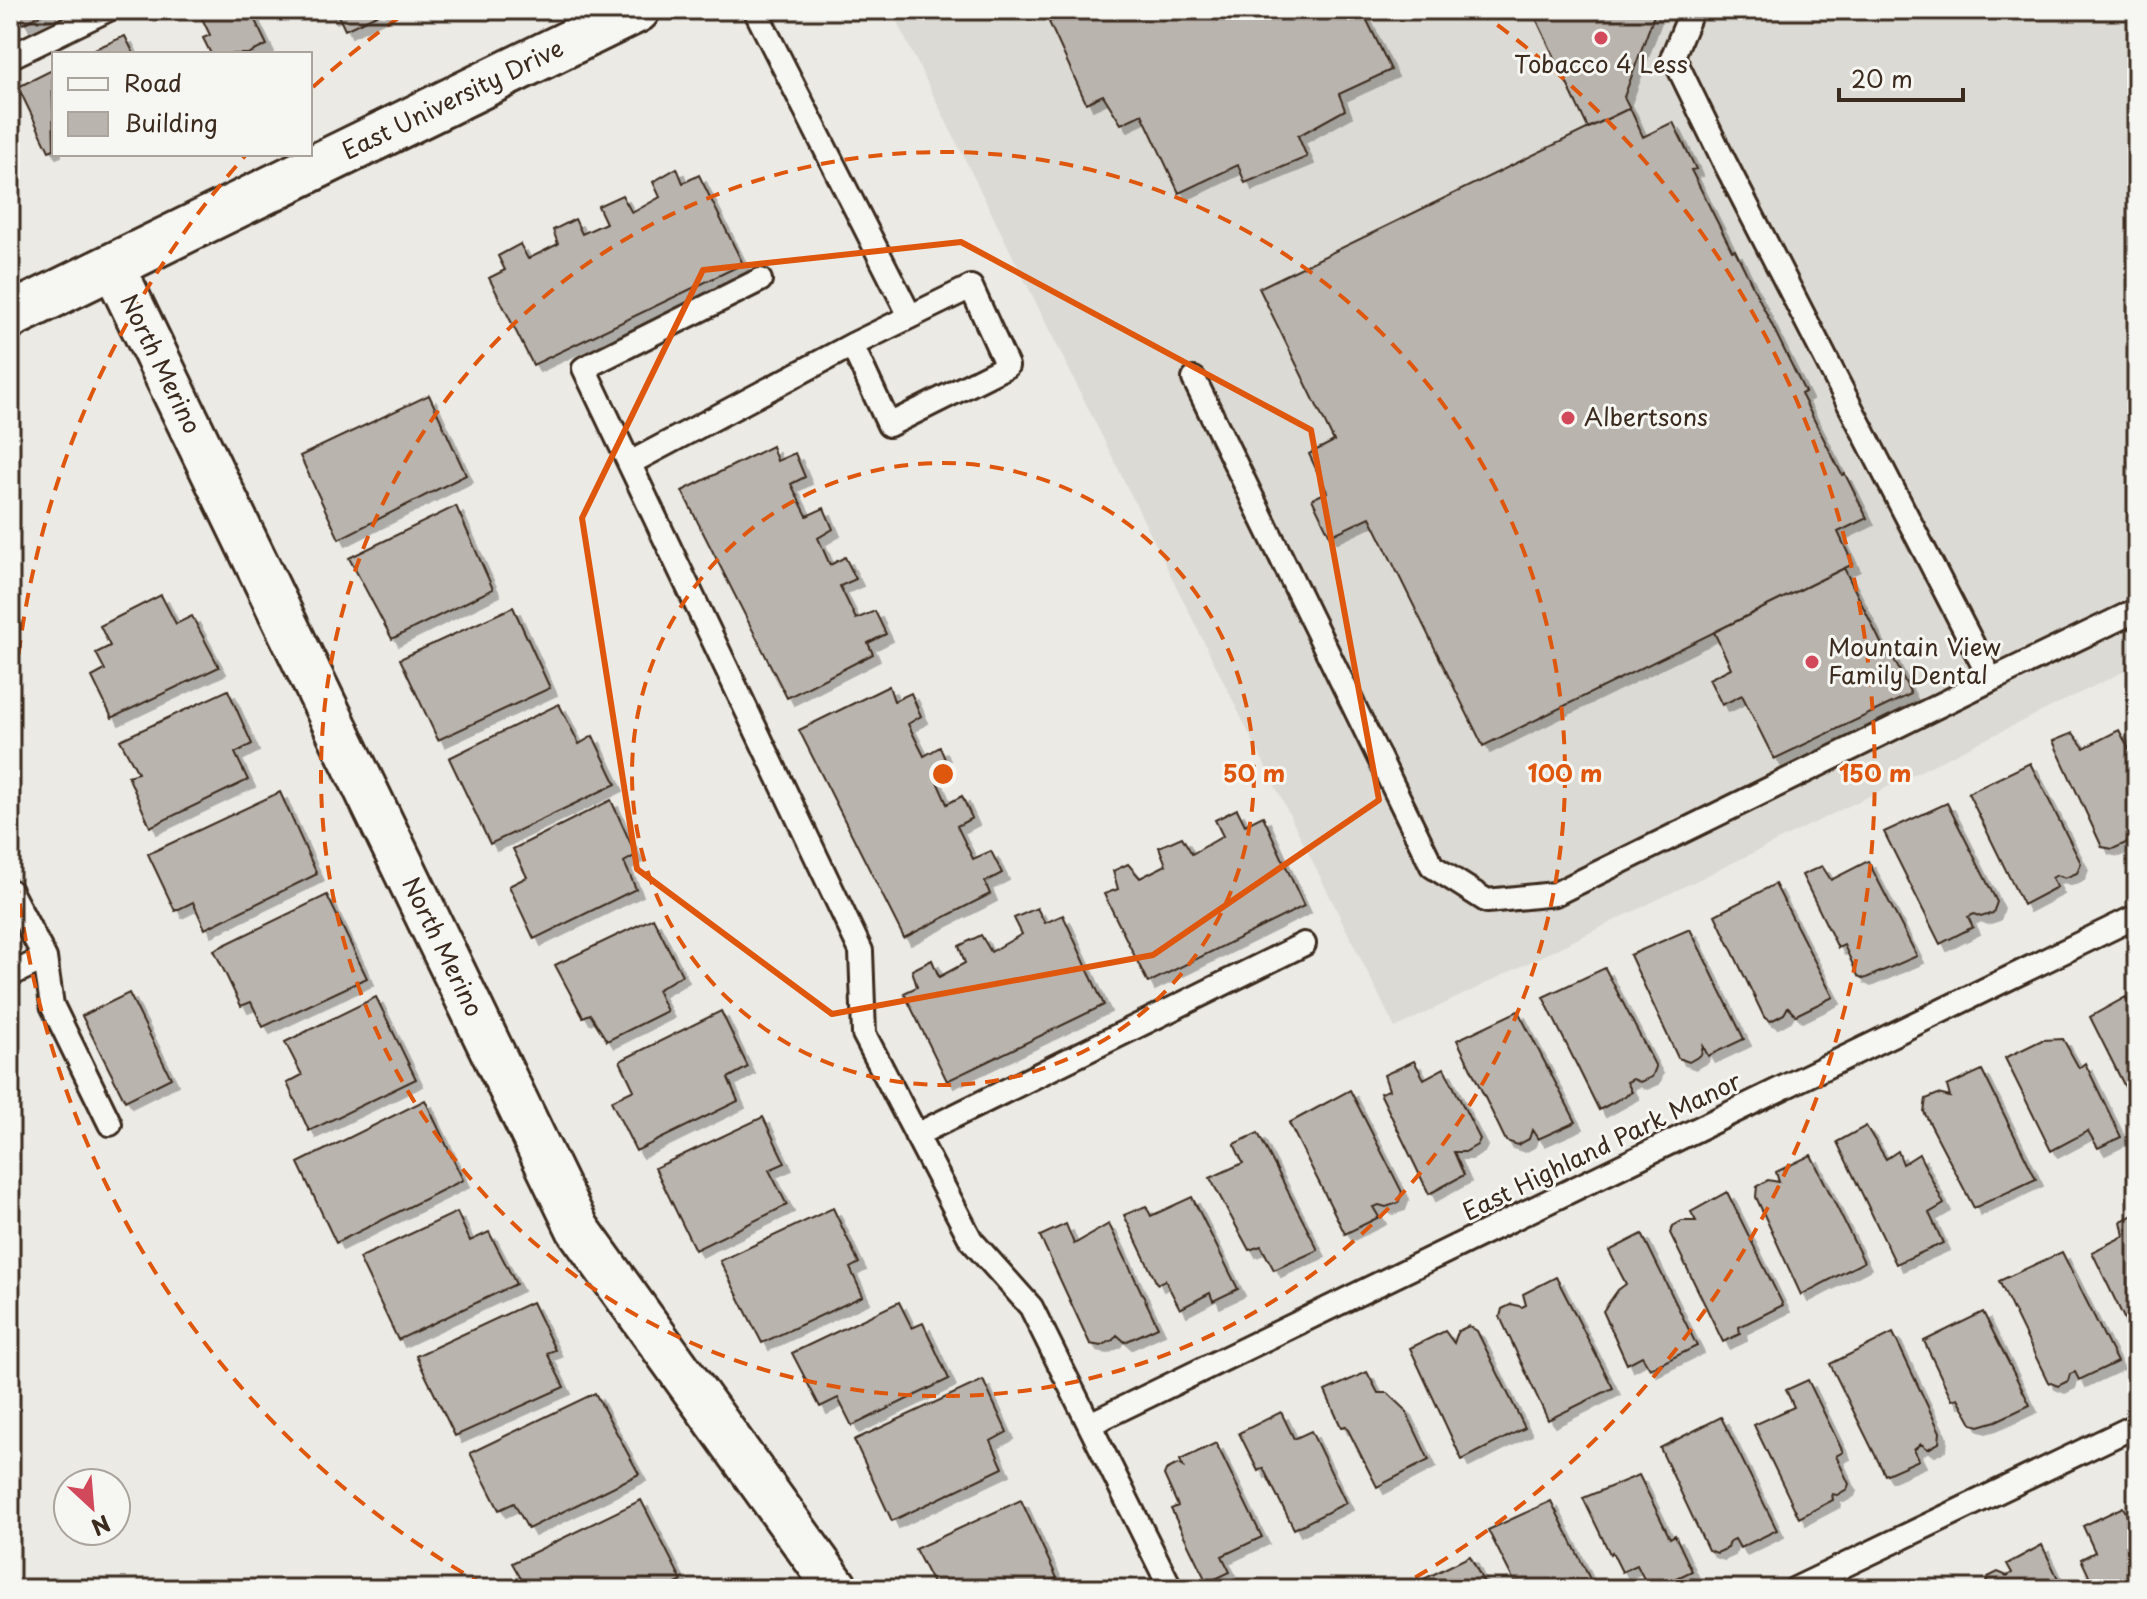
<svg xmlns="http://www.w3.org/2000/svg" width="2147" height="1599" font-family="'Playpen Sans',sans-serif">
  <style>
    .built { fill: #dcdad4 }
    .building { fill: #bab4ae; stroke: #3b2a1e; stroke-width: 2; filter: url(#shadow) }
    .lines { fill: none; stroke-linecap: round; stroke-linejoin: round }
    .service-casing { stroke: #3b2a1e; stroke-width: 28 }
    .minor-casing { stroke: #3b2a1e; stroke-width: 48 }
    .secondary-casing { stroke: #3b2a1e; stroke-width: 50 }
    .service { stroke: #f6f6f2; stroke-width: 22 }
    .minor { stroke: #f6f6f2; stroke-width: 42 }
    .secondary { stroke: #f6f6f2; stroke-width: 44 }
    .marked { fill: none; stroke: #df570d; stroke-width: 6; stroke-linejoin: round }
    .ring { fill: none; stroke: #df570d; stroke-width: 4; stroke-dasharray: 14 10 }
    .poi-dot { fill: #d1495b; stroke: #f6f6f2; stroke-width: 3 }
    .labels { text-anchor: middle; stroke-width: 6; stroke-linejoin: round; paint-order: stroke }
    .poi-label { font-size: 24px; fill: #3b2a1e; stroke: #f6f6f2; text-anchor: start }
    .street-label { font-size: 24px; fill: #3b2a1e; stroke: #f6f6f2 }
    .centre { fill: #df570d; stroke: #f6f6f2; stroke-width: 4 }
    .ring-label { font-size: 24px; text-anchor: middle; font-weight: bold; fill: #df570d; stroke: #f6f6f2; stroke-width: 6; stroke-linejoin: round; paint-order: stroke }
  </style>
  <defs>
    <filter id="shadow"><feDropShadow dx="7" dy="7" stdDeviation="0" flood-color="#0004"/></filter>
  </defs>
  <rect width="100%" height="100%" fill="#ebeae5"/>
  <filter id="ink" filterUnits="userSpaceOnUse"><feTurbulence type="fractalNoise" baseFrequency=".0125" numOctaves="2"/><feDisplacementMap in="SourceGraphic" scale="16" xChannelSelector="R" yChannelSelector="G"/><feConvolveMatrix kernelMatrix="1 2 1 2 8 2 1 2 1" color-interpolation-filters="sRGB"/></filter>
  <g filter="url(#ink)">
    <path class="built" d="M891,10h1246v655l-742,363z"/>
    <path class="building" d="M15,10h35l-27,14z
      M198,10h52l17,35 -19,9h-37l-8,-16 7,-3z
      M327,10h60l-42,20 -8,-17 -7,3z
      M1072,10h290l29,60 -52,24 6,16 -47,26 9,21 -62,26 -7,-18 -59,28 -37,-79 -21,10 -18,-29 -17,8 -37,-81z
      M1532,10h124l-32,87 6,11 -42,20z
      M125,36l9,18h-51z
      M52,70l2,79 -5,2 -31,-64z
      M1630,108l13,29 30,-15 23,47 -5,1 41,81 3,-1 70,142 -4,2 41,81 3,-1 22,44 -29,14 15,32 -370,182 -113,-229 -40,19 -18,-37 15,-7 -18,-38 25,-13 -75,-153z
      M677,168l6,15 16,-8 44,89 -210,101 -44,-87 16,-8 -7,-14 22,-12 8,15 30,-15 -5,-14 22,-11 7,15 24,-11 -8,-17 24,-11 10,18 28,-16 -7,-15z
      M429,395l37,80 -127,64 -39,-83z
      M772,446l5,15 18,-8 10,24 -14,7 16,32 17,-8 9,21 -15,9 12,27 15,-8 11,22 -16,7 16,33 19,-8 11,23 -18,9 5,11 -86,44 -105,-207z
      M456,506l37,83 -101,50 -43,-81z
      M1844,568l44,89 4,-2 19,39 -137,65 -32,-64 -20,10 -13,-26 22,-11 -17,-36z
      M161,595l15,29 16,-8 27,51 -107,51 -20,-41 13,-7 -9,-17 14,-7 -10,-20z
      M513,607l37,81 -112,52 -38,-81z
      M889,686l5,15 17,-8 10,23 -13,8 16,32 16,-9 9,22 -14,8 12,27 15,-8 10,22 -15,8 16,33 18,-8 11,22 -17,9 5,12 -86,44 -105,-208z
      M228,690l24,54 -17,9 13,27 -98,47 -22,-51 10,-3 -18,-33z
      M559,704l20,40 14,-8 23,48 -126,60 -41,-86z
      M2119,730l18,34v84l-2,2 -6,-13 -3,6 -13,6 -11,-2 -49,-106 20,-8 11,15z
      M2030,763l51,100 -4,10 -12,5 -8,-3 -5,3 5,9 -34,18 -55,-112z
      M280,792l37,82 -112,55 -12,-27 -18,9 -27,-57z
      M611,800l25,55 -12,7 12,27 -102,50 -25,-53 18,-9 -14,-28z
      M1947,803l50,99 -4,11 -12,4 -7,-3 -6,3 5,10 -33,17 -56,-112z
      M1237,809l8,16 18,-9 41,90 -156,77 -44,-89 14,-5 -5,-18 15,-7 12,14 26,-13 -7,-18 23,-10 10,17 31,-18 -8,-16z
      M1868,861l49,95 -53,23 -6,-3 -14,-31 -6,3 -36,-73 20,-9 9,14z
      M1775,884l58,113 -37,18 -8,-8 -4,7 -13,7 -7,-4 -49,-102z
      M327,895l40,83 -104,49 -12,-25 -10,4 -27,-56z
      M1037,908l8,15 18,-8 41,90 -157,76 -43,-88 13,-6 -5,-17 20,-10 7,17 26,-14 -6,-17 22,-11 10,17 31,-18 -8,-16z
      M653,918l29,57 -25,15 10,21 -60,30 -17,-27 -7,3 -28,-52z
      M1690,929l54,110 -36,17 -5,-10 -2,9 -12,7 -11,-4 -48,-103z
      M1605,968l51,99 -4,10 -12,5 -7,-3 -6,3 5,10 -33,18 -56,-113z
      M129,993l42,85 -46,23 -43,-85z
      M376,997l40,82 -107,52 -22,-48 15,-8 -17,-33z
      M2126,997l5,11 6,-2v105l-47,-94z
      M721,1011l27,56 -20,11 10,23 -102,50 -25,-50 23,-11 -14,-29z
      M1518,1011l58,111 -38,17 -6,-9 -3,9 -11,6 -12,-4 -49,-101z
      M2063,1039l16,29 6,-5 36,74 -23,11 -10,-17 -37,20 -46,-93 37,-18z
      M1414,1061l10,18 20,-11 36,71 -3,6 -12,7h-11l10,23 -35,19 -49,-101 9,-3 -5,-15z
      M1982,1070l54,109 -62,29 -50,-96 2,-13 12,-5 12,3 -3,-11z
      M1350,1090l52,102 -4,11 -12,4 -7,-2 -6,2 6,10 -34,17 -56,-111z
      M425,1100l38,80 -127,63 -38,-80z
      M763,1117l22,46 -16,7 18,35 -92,45 -40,-82z
      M1866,1126l20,33 12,-8 5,13 16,-10 25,50 -15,9 14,30 -47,21 -59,-122z
      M1258,1133l60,117 -44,20 -13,-24 -12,4 -39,-72 33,-15 -9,-19z
      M1811,1155l53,107 -63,33 -45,-98 1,-11 11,-6 11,2 -3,-10z
      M1727,1192l56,113 -44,22 1,7 -17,8 -53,-109 3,-7 9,-5h14l-5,-9z
      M1192,1197l46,92 -25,12 -3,-8 -30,16 -15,-29 -8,4 -33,-69 22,-9 5,10z
      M833,1208l26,55 -9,5 13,28 -101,47 -42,-82z
      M457,1212l13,29 19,-9 27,52 -118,56 -39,-82z
      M2137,1213v132l-45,-93 32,-16 -3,-15z
      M1066,1224l8,20 35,-20 49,103 -33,15 -8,-7 -4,5 -12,6 -11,-2 -50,-108z
      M1642,1234l55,112 -47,23 -8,-13 -15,8 -24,-53 15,-21 8,-6 -17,-33z
      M2062,1252l55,110 -38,18 -4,-8 -5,2 -2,7 -10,5 -10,-4 -49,-101z
      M1556,1277l57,111 -65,32 -48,-103 2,-8 10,-5 10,3 4,-2 -3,-11z
      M532,1302l23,48 -8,3 17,34 -109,49 -39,-80z
      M899,1302l13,26 11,-5 26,56 -97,47 -14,-28 -18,9 -28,-54z
      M1983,1312l47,93 -34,16 -17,5 -7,-2 -14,-26 -6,2 -28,-59z
      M1469,1326l8,5 48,97 -63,32 -52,-112 35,-17 9,12 4,-12z
      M1893,1333l47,99 -1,11 -11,6 -7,-5 -7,6 5,10 -34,15 -55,-111z
      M1367,1372l11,21h10l17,16 24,51 -52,27 -31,-61 -5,1 -16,-36z
      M983,1380l24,52 -16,9 12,27 -111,53 -38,-81z
      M1808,1380l35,72 -7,4 13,28 -2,5 -10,6 -5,-1 1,6 -34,18 -45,-93 40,-18 -8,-17z
      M595,1393l44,81 -111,55 -14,-26 -15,7 -29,-57z
      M1281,1412l13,27 17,-8 35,72 -52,26 -31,-61 -5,3 -19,-38z
      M1721,1417l56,113 -37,18 -5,-9 -5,2 -2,7 -11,5 -9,-3 -48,-102z
      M1216,1443l46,94 -40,19 8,16 -23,11 -36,-74 7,-3 -14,-31 2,-5 12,-6 5,3 -3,-7z
      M1639,1475l31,63 5,-3 17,36 -38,18h-5l-12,-24 -15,7 -10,-20 -2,2 -27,-56z
      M641,1500l41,81 -16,8h-139l-15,-26z
      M1021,1500l36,78 -23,11h-98l-21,-40z
      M1551,1501l44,88h-77l-30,-59z
      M2123,1507l14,27v55h-42l-14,-30 14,-7 -12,-26z
      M2042,1545l21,44h-76l-2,-4 3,-8 10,-5 9,4 5,-3 -5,-9z
      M1470,1556l17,33h-75l-2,-3z"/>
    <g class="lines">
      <g class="service-casing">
        <path id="service" d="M755,10l155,306
          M1692,10l-19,46 51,105 267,519 146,-70
          M10,57l97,-47
          M760,280l-176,88 277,583 3,83 107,206 60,67 140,282
          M1194,379l238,487 55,35 68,-7 436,-214
          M630,463l222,-118 37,80 118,-59 -36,-79 -119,58
          M10,891l35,67 -35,17
          M45,958l7,47 58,119
          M916,1135l388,-191
          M1090,1424l1047,-508
          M1795,1589l342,-164"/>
      </g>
      <g class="minor-casing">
        <path id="minor" d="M113,266l465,963 259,360"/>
      </g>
      <g class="secondary-casing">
        <path id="secondary" d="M10,316l627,-306"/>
      </g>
      <use href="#service" class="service"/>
      <use href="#minor" class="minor"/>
      <use href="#secondary" class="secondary"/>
    </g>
  </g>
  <path class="marked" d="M961,242l350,188 68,370 -226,155 -321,59 -195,-145 -55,-351 121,-248z"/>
  <g class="ring">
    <circle cx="943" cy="774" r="311"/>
    <circle cx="943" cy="774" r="622"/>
    <path d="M484 1585A932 932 0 0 1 245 156M313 87A932 932 0 0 1 408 11M1478 11A932 932 0 0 1 1402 1585"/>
  </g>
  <g class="poi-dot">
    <circle cx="1601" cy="38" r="8"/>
    <circle cx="1568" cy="418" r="8"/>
    <circle cx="1812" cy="662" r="8"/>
  </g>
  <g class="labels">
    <g class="poi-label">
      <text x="1601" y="73" text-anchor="middle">Tobacco 4 Less</text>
      <text x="1584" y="426">Albertsons</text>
      <text x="1828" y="656">Mountain View<tspan x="1828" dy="28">Family Dental</tspan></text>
    </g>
    <g class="street-label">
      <text transform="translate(453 100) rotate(-26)" y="8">East University Drive</text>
      <text transform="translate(160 364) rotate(64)" y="8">North Merino</text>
      <text transform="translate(442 947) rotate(64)" y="8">North Merino</text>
      <text transform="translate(1602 1147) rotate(-26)" y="8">East Highland Park Manor</text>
    </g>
  </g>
  <circle cx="943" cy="774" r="12" class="centre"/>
  <g class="ring-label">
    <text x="1254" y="782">50 m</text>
    <text x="1565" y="782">100 m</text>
    <text x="1875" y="782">150 m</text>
  </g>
  <rect width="2147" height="1599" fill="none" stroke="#f6f6f2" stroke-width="40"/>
  <rect x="20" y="20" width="2107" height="1559" fill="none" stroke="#3b2a1e" stroke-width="3" filter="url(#ink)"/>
  <rect x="52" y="52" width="260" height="104" fill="#f6f6f2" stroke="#aba49d" stroke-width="2"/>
  <rect x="68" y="78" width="40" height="12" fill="#f6f6f2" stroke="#aba49d" stroke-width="2"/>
  <text x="124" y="92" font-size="24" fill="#3b2a1e">Road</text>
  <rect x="68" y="112" width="40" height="24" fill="#bab4ae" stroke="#aba49d" stroke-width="2"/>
  <text x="124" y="132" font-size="24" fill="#3b2a1e">Building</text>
  <g transform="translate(92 1507) rotate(154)"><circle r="38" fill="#f6f6f2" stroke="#aba49d" stroke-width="2"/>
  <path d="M0-6L14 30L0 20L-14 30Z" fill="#d1495b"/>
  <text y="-12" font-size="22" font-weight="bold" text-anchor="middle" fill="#3b2a1e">N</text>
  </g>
  <path d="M1839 88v12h124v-12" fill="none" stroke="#3b2a1e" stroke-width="4"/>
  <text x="1851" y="88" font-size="24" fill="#3b2a1e" stroke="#f6f6f2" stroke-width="6" paint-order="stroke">20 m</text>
</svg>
